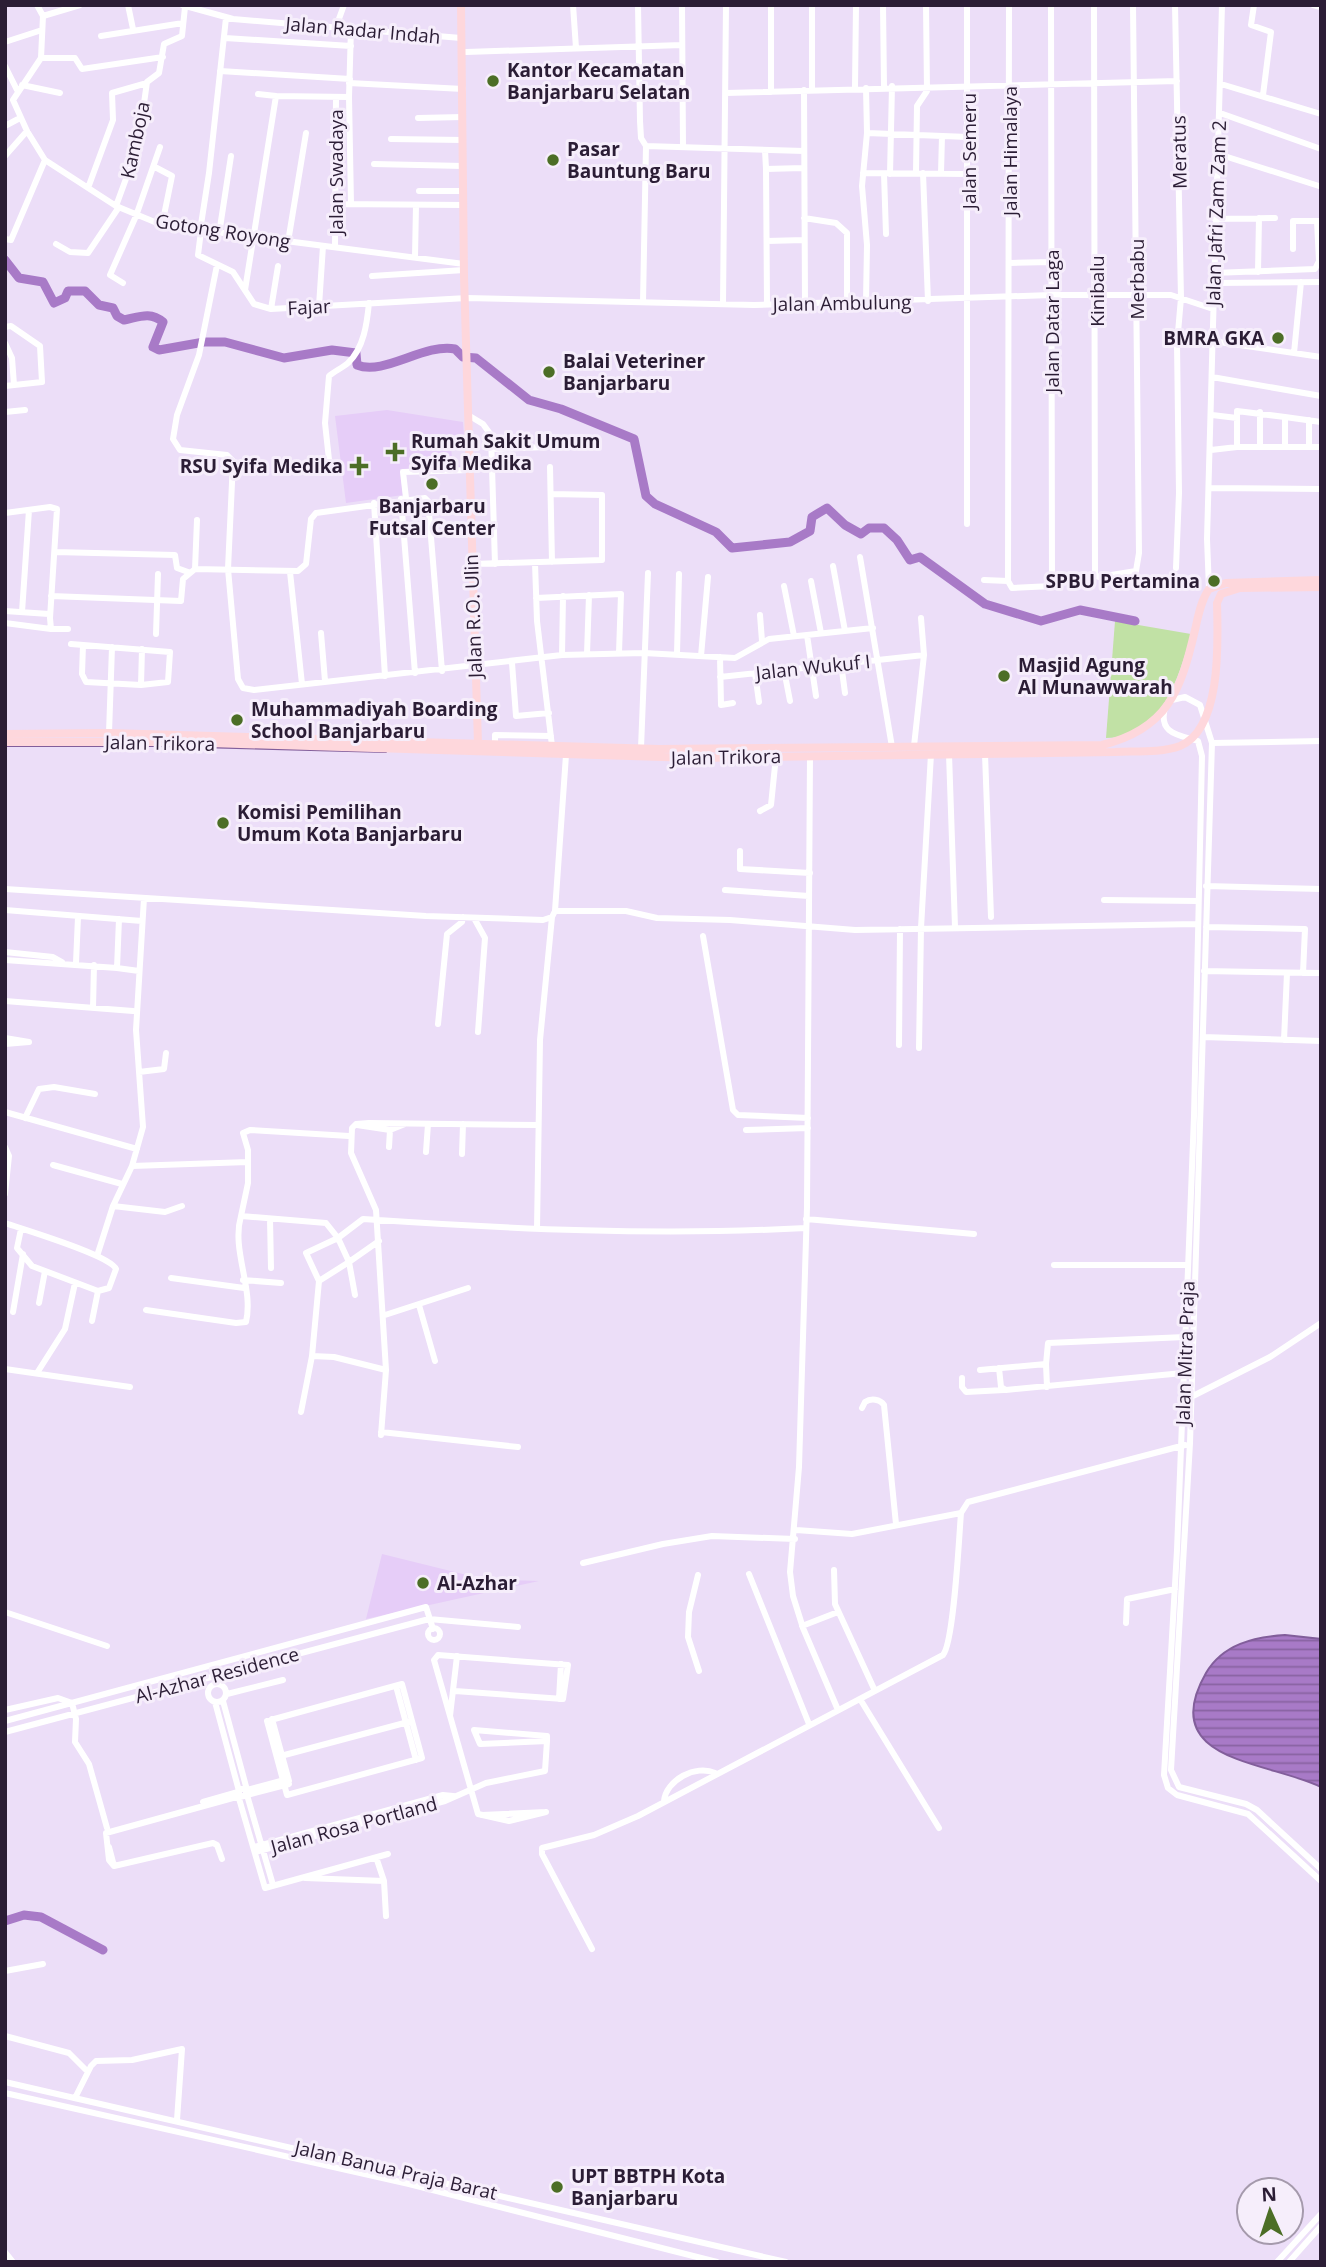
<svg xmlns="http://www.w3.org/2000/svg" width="1326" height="2267" font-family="'Open Sans',sans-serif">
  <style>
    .built { fill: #e6cdf8 }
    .green { fill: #c1e1a5 }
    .water { fill: url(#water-rules); stroke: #825e9b; stroke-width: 2 }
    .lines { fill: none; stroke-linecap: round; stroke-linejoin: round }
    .stream { stroke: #825e9b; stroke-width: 2 }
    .river { stroke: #a87ac7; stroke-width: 9 }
    .minor { stroke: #fff; stroke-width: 6 }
    .major { stroke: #fed7dc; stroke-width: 8 }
    .poi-dot { fill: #4c6e26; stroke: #f6eefb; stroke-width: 2.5 }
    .labels { text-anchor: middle; stroke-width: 6; stroke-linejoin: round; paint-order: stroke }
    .street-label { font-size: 19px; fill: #2b1d35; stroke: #f6eefb }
    .poi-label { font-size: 19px; font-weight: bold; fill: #2b1d35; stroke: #f6eefb; text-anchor: start }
  </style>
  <defs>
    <pattern id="water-rules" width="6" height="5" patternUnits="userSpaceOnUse" patternTransform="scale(1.75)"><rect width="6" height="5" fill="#a87ac7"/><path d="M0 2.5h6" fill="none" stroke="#8963a2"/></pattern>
  </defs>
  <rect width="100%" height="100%" fill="#ecdef8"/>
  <path class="built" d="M387,410l76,12 1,14 -13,10 1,12 10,10 -62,1 3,26 -57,8 -11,-87z
    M382,1554l101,25 56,2 -173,38z"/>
  <path class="green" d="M1115,621l76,13c-12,43 -29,103 -85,104z"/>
  <path class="water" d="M1285,1635l36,4v148c-53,-26 -166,-25 -115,-114 17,-29 48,-36 79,-38z"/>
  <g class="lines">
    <path class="stream" d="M5,746h153l228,6"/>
    <path class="river" d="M5,260l14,18 24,4 11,21 11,-5 3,-7h17l14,14 14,3 4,8 7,4c15,-3 26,-9 39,2l-10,25 6,3 45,-8h21l59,16 48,-8 24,3 1,12c27,11 67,-22 98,-16l8,8 13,1 53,42 32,9 73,30 12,57 9,8 61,28 16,16 58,-6 20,-11 2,-14 15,-9 18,17 16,9 8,-6h15l13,12 13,20 10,-3 65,47 56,17 39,-11 55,11
      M5,1921l19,-6 17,2 62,33"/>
    <path class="minor" d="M37,5l6,11 -2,42 -28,42 14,31 18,29 71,46 46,19 302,39
      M128,5l5,24
      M182,5l51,14 228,19
      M573,5l3,43
      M638,5l2,116 1,17 5,8
      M682,5l1,142
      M771,5v87
      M883,5l1,82
      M967,5v519
      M1094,5l1,570 4,2 37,-6 3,-18 -6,-548
      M1175,5l6,293 -4,46 2,149 -3,75
      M1254,5l-3,20 20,7 -8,63
      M1313,5l8,2
      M43,16l37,-11
      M336,27l8,-22
      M351,28l-2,69 2,107
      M101,36l82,-13
      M225,38l126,8
      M5,42l37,-12
      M466,52l216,-7
      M41,58h34l7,11 81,-12
      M5,66l12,24
      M220,71l130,8
      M349,83l114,6
      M1221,84l100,30
      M22,85l38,8
      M855,87l1,-82
      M812,89v-84
      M804,90l1,213
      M726,93l451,-12
      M258,94l18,2
      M1220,113l101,36
      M418,118l45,-1
      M5,126l15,-8
      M867,133l101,4
      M391,139l72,1
      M765,150l1,19
      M1218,154l101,32
      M5,156l22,-25
      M374,164l89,2
      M155,167l17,9 -10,49
      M916,172l1,-66 10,-15 -1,-86
      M863,173l105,1
      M923,173l5,128
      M941,173l1,-37
      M884,174l2,60
      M890,174l2,-88
      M88,188l25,-68 -1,-27 35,-10
      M419,191h45
      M335,204l129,1
      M116,206l22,-60 9,-64 12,-9 5,-29 18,-8 3,-29
      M804,218l32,5 11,10v69
      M1215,219l60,-1
      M200,231l9,-58 17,-155
      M201,231l-3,24 35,17 21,32 17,5 196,-11 287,7 297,-10h120l42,14
      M219,234l12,-78
      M5,239l6,1 34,-80
      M767,241l37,-1
      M288,242l18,-109
      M56,244l14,8 18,1 31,-46
      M335,247l1,-150
      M1293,249v-28h26
      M415,257l1,-52
      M1010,263l41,-1
      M217,265l-18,90 -22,60 -4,24 7,11 47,5 6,6 -5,108 10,110 5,9 11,2 308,-35 82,-2 91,5 34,-19 104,-11
      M1258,272l1,-54
      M1213,273l102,-4 4,-8 -2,-40
      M372,276l92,-6
      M123,283l-13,-8 26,-59 24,-69
      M1214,283l107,-1
      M245,290l31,-194 73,1
      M866,301l1,-56 -5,-59 5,-53 -1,-45
      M643,302l3,-156 158,5
      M723,304l3,-299
      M767,304l-1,-135 37,-1
      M319,306l4,-60
      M271,309l7,-43
      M5,327l6,-1 29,20 2,36 -37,4
      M1212,341l109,16
      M5,343l7,15 2,27
      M1294,353l7,-71
      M1212,377l109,19
      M5,412l20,-2
      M1260,412v35
      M468,415l15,9 8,11 4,129
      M1212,415l25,3
      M1321,422l-36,-5v30h36
      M1285,447h-48v-36l48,6
      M1309,447v-27
      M491,449l55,-2
      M1211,450l26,-3
      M550,467l2,95
      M330,469l-5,-46 4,-47c6,-5 13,-8 19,-13 16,-15 19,-40 21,-60
      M1209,488l112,1
      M406,498l-3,-26 67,-2
      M401,499l14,174
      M374,503l11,173
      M5,513l45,-6 7,2 -7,109 1,11h17
      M55,552l120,3 2,13 11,4
      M860,557l32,190
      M535,563l2,58 15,125
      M472,564l130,-4v-65l-51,-1
      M833,566l12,65
      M195,569l2,-49
      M290,572l12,112
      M984,580l24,1
      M811,581l10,52
      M1008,581l4,7 40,-2 -1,-581
      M1008,581l1,-576
      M784,586l10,50
      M1209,589l-2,-50 15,-534
      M51,596l130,5 2,-22 12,-10 103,2 8,-7 5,-45 5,-6 109,-15 3,3 14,170
      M536,598l85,-4 -2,59
      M5,611l44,3
      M22,612l7,-102
      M760,615l2,26
      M5,623l46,6
      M321,633l4,48
      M156,634l2,-60
      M807,635l9,61
      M71,644l99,8 -2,30 -27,3 -55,-3 -4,-8 1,-29
      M587,654l2,-59
      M677,654l2,-80
      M562,655l1,-59
      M701,656l7,-79
      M720,657l1,48 12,-2
      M512,663l4,53 33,-3
      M841,663l4,30
      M784,670l6,31
      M755,673l4,29
      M720,677l204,-22
      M141,685l1,-36
      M1172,700l13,-3 15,8 12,38 -22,700 -19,327 8,17 67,17 11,6 64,59
      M1165,708c-7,26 14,27 33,33l4,15 -8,360 -17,434 -13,225 4,13 9,7 71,19 73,67
      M109,733l3,-86
      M1212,743l109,-2
      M495,744v-9l56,1
      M914,746l10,-91 -3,-37
      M641,748l7,-175
      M949,754l6,173
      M985,754l6,163
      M810,756l-3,451 -8,260 -9,105 3,24 10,32 35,82
      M760,811l11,-6 5,-49
      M740,851v18l70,4
      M1206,886l115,3
      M5,889l421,27 117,4 9,-3
      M725,890l84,6
      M1104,900l94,1
      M5,910l137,11
      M555,911h71l31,7 73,2 125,10 341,-6
      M474,918l11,20 -7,94
      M1206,927l99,2 -2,44
      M703,936l30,174 5,5 70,3
      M5,952l48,5 9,5
      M5,960l112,8 2,-49
      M76,963l2,-46
      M117,968l22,3
      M1204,971l117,2
      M5,1001l128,10
      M93,1008l1,-43
      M438,1024l9,-90 15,-12 1,-5
      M1203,1037l118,4
      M5,1038l24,4
      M1284,1040l3,-67
      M5,1044l24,-2
      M899,1045l1,-116
      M919,1048l2,-120 10,-174
      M139,1072l25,-3 2,-16
      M5,1112l132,37
      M25,1118l14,-29 15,-2 41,7
      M357,1125l33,5
      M746,1130l62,-2
      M5,1147l4,9 -4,38
      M389,1147l1,-17 15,-6
      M426,1152l2,-28
      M462,1154l1,-30
      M53,1165l69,19
      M132,1166l116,-4
      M113,1206l52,6 17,-6
      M270,1219l1,49
      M806,1219l168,15
      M5,1223c20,7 105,32 111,46l-7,19 -11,3 -66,-25 -15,-18 4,-19
      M537,1229l3,-189 12,-123 3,-6 11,-156
      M97,1256l16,-50 19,-40 11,-39 -7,-97 8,-132
      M1054,1265h134
      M171,1278l73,10
      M243,1280l38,3
      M319,1281l30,-19 -11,-24 -12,-15 -85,-7 7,-33v-33l-5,-17 7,-3 99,6
      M355,1295l-6,-33 30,-21
      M39,1303l6,-32
      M419,1305l16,56
      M146,1310l90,13 10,-1c8,-34 -15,-72 -5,-106
      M13,1312l10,-58
      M385,1315l83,-27
      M92,1321l6,-30
      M312,1356l22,1 52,13
      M1046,1364l1,23
      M999,1368l2,19 5,3 177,-17
      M5,1369l125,18
      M980,1370l66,-6 2,-21 137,-6
      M37,1373l28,-44 10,-46
      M962,1378v9l4,5 38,-2
      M1191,1397l79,-40 51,-34
      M862,1408l3,-6c6,-4 15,-3 19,3l12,119
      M301,1412l11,-56 7,-75 -13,-28 32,-15 25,-19c147,10 295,17 443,9
      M381,1432l137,15
      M381,1435l5,-65 -10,-160 -25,-57 1,-25 4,-4 13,-1 169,2
      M796,1530l56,4 109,-21
      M583,1563l80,-19 49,-8 83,3
      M834,1570l1,34 40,87
      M749,1574l60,150
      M698,1575l-9,37 -1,25 11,34
      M5,1612l102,34
      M1126,1623l1,-24 48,-10
      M802,1626l36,-14
      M428 1634a6 6 0 1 1 12 0a6 6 0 1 1-12 0Z
      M208 1693a9 9 0 1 1 18 0a9 9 0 1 1-18 0Z
      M402,1684l20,74 -135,37 -20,-74z
      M396,1686l20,74
      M455,1691l108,8 5,-34 -130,-10 -4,5 44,154 31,7 37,-9
      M227,1694l56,-14
      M559,1699l2,-35
      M860,1699l79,129
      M223,1701l24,89 41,-11
      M215,1702l24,89
      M5,1710l53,-12 14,5 4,16 -1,23 14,22 18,64
      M450,1716l7,-60
      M272,1719l17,62
      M5,1721l421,-114 7,22
      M5,1732l424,-113 89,8
      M277,1757l135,-36
      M240,1797l7,-2 -2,-6h-5l-2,6 27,93 123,-34
      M664,1801c2,-21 32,-37 51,-28
      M203,1802l35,-10
      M482,1815l64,-3
      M109,1847l5,19
      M254,1847l189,-52 10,1
      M255,1852l190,-51 41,-18 59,-12 2,-30v-5l-73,-6 6,14 67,-3
      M376,1857l8,24 2,35
      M222,1859l-5,-14 -4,-2 -99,23 -5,-6 -3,-27 134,-37
      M305,1878l79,3
      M273,1885l-26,-90 42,-11
      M592,1949l-50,-95v-6l52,-13 44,-19 305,-161c11,-13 16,-118 18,-142l7,-11 217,-57
      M5,1971l38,-7
      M5,2036l64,17 19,19
      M5,2082l781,180
      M5,2093l404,91 308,78
      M75,2098l16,-32 5,-5 36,-1 50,-11 -5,71
      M5,2252l8,10
      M1277,2262l44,-48
      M1289,2262l32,-36"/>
    <path class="major" d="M461,5l3,271 14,468
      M5,734l104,-1 550,16 443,-4c66,-16 79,-55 93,-115 3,-13 6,-30 14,-41l17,-6 95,-3
      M5,742h174l516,16 420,-6c20,-1 46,1 65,-6 42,-17 38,-105 37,-143l4,-9 19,-6 81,-1"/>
  </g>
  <g class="poi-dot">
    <circle cx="493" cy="81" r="7"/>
    <circle cx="553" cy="160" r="7"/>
    <circle cx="1278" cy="338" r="7"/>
    <circle cx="549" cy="372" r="7"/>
    <path d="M391.5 441.5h7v7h7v7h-7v7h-7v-7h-7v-7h7z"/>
    <path d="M355.5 455.5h7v7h7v7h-7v7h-7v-7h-7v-7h7z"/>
    <circle cx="432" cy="484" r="7"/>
    <circle cx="1214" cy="581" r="7"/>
    <circle cx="1004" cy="676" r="7"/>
    <circle cx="237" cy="720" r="7"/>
    <circle cx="223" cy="823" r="7"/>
    <circle cx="423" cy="1583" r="7"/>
    <circle cx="557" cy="2187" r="7"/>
  </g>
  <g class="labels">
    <g class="street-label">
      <text transform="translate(363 30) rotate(5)" y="7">Jalan Radar Indah</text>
      <text transform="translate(135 140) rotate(-78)" y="7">Kamboja</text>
      <text transform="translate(969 151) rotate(-90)" y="7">Jalan Semeru</text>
      <text transform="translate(1010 151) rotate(-90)" y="7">Jalan Himalaya</text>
      <text transform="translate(1179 152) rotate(-91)" y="7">Meratus</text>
      <text transform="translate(336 172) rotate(-90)" y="7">Jalan Swadaya</text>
      <text transform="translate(1216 213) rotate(-88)" y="7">Jalan Jafri Zam Zam 2</text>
      <text transform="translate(223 231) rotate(9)" y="7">Gotong Royong</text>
      <text transform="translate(1137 279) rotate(-90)" y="7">Merbabu</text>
      <text transform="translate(1097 291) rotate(-90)" y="7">Kinibalu</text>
      <text transform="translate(842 303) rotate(-1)" y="7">Jalan Ambulung</text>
      <text transform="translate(309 307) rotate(-3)" y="7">Fajar</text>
      <text transform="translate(1052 321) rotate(-90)" y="7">Jalan Datar Laga</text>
      <text transform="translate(473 616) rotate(-92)" y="7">Jalan R.O. Ulin</text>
      <text transform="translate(813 667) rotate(-6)" y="7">Jalan Wukuf I</text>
      <text transform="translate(160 743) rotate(1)" y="7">Jalan Trikora</text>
      <text transform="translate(726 757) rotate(-1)" y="7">Jalan Trikora</text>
      <text transform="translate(1185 1353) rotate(-88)" y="7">Jalan Mitra Praja</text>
      <text transform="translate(217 1675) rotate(-15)" y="7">Al-Azhar Residence</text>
      <text transform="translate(354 1825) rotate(-15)" y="7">Jalan Rosa Portland</text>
      <text transform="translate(396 2170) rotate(13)" y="7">Jalan Banua Praja Barat</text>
    </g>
    <g class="poi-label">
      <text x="507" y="77">Kantor Kecamatan<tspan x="507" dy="22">Banjarbaru Selatan</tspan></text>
      <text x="567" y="156">Pasar<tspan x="567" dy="22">Bauntung Baru</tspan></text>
      <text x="1264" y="345" text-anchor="end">BMRA GKA</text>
      <text x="563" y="368">Balai Veteriner<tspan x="563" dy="22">Banjarbaru</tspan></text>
      <text x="411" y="448">Rumah Sakit Umum<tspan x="411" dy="22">Syifa Medika</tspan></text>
      <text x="343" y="473" text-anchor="end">RSU Syifa Medika</text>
      <text x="432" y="513" text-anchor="middle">Banjarbaru<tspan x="432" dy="22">Futsal Center</tspan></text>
      <text x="1200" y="588" text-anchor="end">SPBU Pertamina</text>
      <text x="1018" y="672">Masjid Agung<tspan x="1018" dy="22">Al Munawwarah</tspan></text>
      <text x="251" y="716">Muhammadiyah Boarding<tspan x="251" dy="22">School Banjarbaru</tspan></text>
      <text x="237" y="819">Komisi Pemilihan<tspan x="237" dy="22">Umum Kota Banjarbaru</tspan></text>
      <text x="437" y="1590">Al-Azhar</text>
      <text x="571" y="2183">UPT BBTPH Kota<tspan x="571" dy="22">Banjarbaru</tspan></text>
    </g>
  </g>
  <rect width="1326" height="2267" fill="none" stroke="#2b1d35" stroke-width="14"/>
  <g transform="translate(1270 2211) rotate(357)"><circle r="33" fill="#f6eefb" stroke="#a59aac" stroke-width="2"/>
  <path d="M0-5L12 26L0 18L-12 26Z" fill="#4c6e26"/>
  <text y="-10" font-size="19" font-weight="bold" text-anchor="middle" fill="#2b1d35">N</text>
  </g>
</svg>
